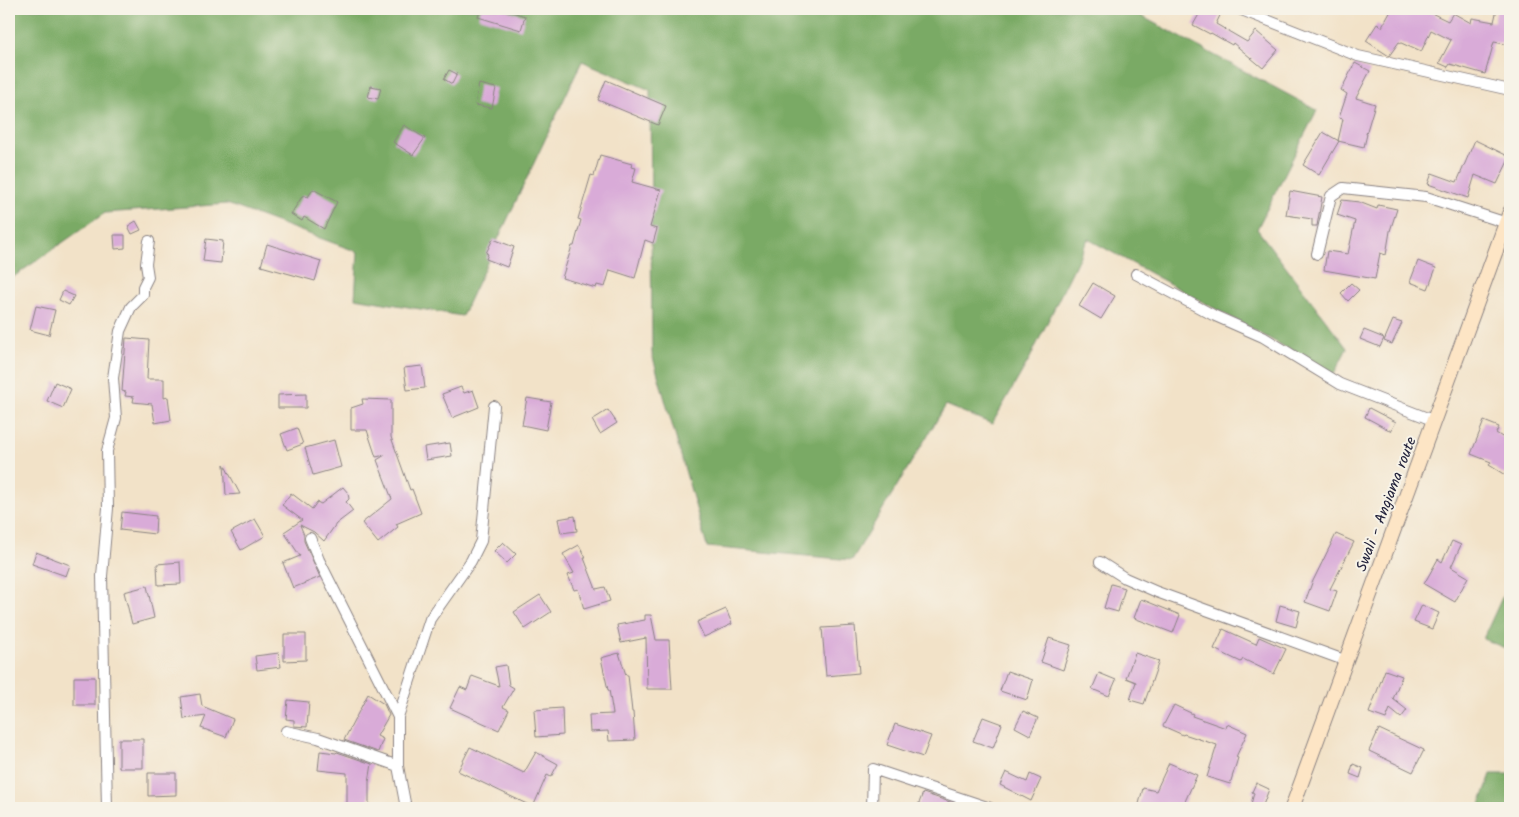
<svg xmlns="http://www.w3.org/2000/svg" width="1519" height="817" font-family="Kalam,sans-serif">
  <style>
    .forest { fill: #7aaa65; stroke: #4e6650 }
    .building { fill: #d9abd8 }
    .lines { fill: none; stroke-linecap: round; stroke-linejoin: round }
    .street-casing { stroke: #8a8282; stroke-width: 12 }
    .secondary-casing { stroke: #8a8282; stroke-width: 16 }
    .street { stroke: #fff; stroke-width: 10 }
    .secondary { stroke: #fde5c5; stroke-width: 14 }
    .labels { text-anchor: middle; stroke-width: 4; stroke-linejoin: round; paint-order: stroke }
    .street-label { font-size: 15px; fill: #22223b; stroke: #f7f3e8 }
  </style>
  <rect width="100%" height="100%" fill="#f7f3e8"/>
  <filter id="ink" filterUnits="userSpaceOnUse"><feTurbulence type="fractalNoise" baseFrequency=".02" numOctaves="2"/><feDisplacementMap in="SourceGraphic" scale="10" xChannelSelector="R" yChannelSelector="G"/><feConvolveMatrix kernelMatrix="1 2 1 2 8 2 1 2 1" color-interpolation-filters="sRGB"/></filter>
  <filter id="wash" filterUnits="userSpaceOnUse"><feTurbulence type="fractalNoise" baseFrequency=".0096" numOctaves="4" result="noise"/><feDisplacementMap in="SourceGraphic" scale="20" xChannelSelector="R" yChannelSelector="G"/><feGaussianBlur stdDeviation="1.12" result="paint"/><feColorMatrix in="noise" values="0 0 0 0 0 0 0 0 0 0 0 0 0 0 0 0 0 1.4 0 .05"/><feComposite in="paint" operator="in"/></filter>
  <g filter="url(#wash)">
    <rect width="100%" height="100%" fill="#f2e2c8"/>
    <path class="forest" d="M9,9h1134l-2,7 176,94 -60,119 90,119 -13,26 -246,-135 -58,119 -38,66 -46,-19 -94,155 -145,-13 -55,-193 -2,-264 -68,-29 -120,255 -107,-18 3,-46 -131,-48 -122,9 -96,67z
      M1510,580v70l-27,-11z
      M1491,774h19v34h-31z"/>
    <g id="blocks">
      <path class="building" d="M481,9h22l22,7 -4,14 -43,-13z
        M1202,9h21l-7,15 31,18 9,-11 22,19 -15,18 -30,-25 -1,2 -21,-12 -1,1 -17,-9z
        M1392,9h31l25,12 5,-8 18,10 1,-5 22,4 3,-13h13v36l-16,-3 -9,32 -35,-10 -2,3 -9,-4 12,-23 -20,-10 -10,22 -22,-10 -10,14 -23,-15 11,-17 5,3z
        M1355,63l15,8 -14,27 19,6 -9,30h1l-3,13 -26,-6 5,-22 -4,-1 8,-24 -6,-4z
        M449,70l8,4 -5,10 -8,-5z
        M606,80l60,26 -8,19 -60,-25z
        M479,84l17,4 -4,20 -17,-3z
        M371,86l10,2 -3,11 -10,-2z
        M404,125l21,13 -12,17 -20,-13z
        M1323,132l16,9 -20,34 -16,-10z
        M1475,140l35,17 -13,27 -22,-9 -7,23 -40,-14 4,-11 25,9z
        M600,155l32,9 -1,3 5,1 -4,14 29,8 -11,37 7,2 -4,14 -8,-3 -10,38 -25,-8 -5,17 -8,-2 -1,3 -34,-10 10,-32h2l7,-26 -3,-1 13,-44 3,1z
        M313,189l24,13 -13,27 -20,-12 -2,4 -11,-7 12,-19 5,2z
        M1290,191l32,6 -5,29h-5v-7l-26,-4z
        M1342,200l17,2 18,7 1,-4 19,4 -7,22 -4,24 -6,-2 -5,26 -51,-9 3,-19 21,3 7,-33 -18,-6z
        M136,221l5,9 -9,4 -4,-8z
        M114,235h11v13l-10,1z
        M206,239l17,2 -2,22 -18,-2z
        M493,239l21,8 -7,20 -21,-8 2,-5 -2,-1z
        M267,244l54,17 -6,20 -54,-15z
        M1418,261l18,7 -8,21 -18,-7z
        M1093,283l22,13 -14,23 -22,-13z
        M1351,283l8,7 -11,11 -7,-8z
        M63,291l11,5 -5,9 -10,-5z
        M36,306l19,4 -6,25 -19,-5z
        M1393,320l9,3 -10,21 -8,-3z
        M1364,330l20,8 -4,9 -20,-8z
        M126,338l23,2 -2,39h17v19l4,-1 3,23 -16,3 -3,-19 -19,-2 1,-5 -9,-1 1,-4 -4,-1z
        M422,366l3,22 -18,2 -3,-22z
        M55,382l16,7 -8,19 -16,-7z
        M461,387l3,6 9,-3 6,17 -27,11 -10,-24z
        M306,394v14h-28v-13z
        M527,398l24,4 -5,28 -24,-5z
        M362,399l29,1v37l19,53 2,-1 9,24 -25,11 2,3 -20,16 -16,-20 30,-24 -15,-39 8,-5 -9,2 -9,-27h-16v-22l12,-4z
        M1369,408l27,14 -5,9 -26,-14z
        M608,410l9,13 -17,11 -8,-14z
        M1484,421l15,6 -3,6 14,9v36l-21,-13 2,-3 -20,-8z
        M297,428l6,16 -16,6 -6,-16z
        M334,440l7,27 -28,8 -8,-27z
        M450,443l2,13 -26,4 -2,-13z
        M224,464l16,30 -14,1z
        M343,487l5,6 1,6 -3,3 7,9 -17,13 -12,17 -10,-9 -14,-7 4,10v6l16,36 -27,11 -10,-25 17,-7 -16,-24 18,-12 -20,-15 9,-12 21,16 5,-7 4,2z
        M122,512l34,4 -1,18 -35,-4z
        M575,516l2,15 -16,2 -3,-14z
        M255,519l10,17 -24,14 -10,-18z
        M1336,534l18,8 -24,47 7,2 -7,20 -25,-9 7,-19z
        M1452,541l9,4 -10,22 17,10 -13,25 -31,-18 14,-25 4,3z
        M503,542l13,12 -9,9 -13,-12z
        M579,545l7,13h-2l12,31 9,-2 5,14 -26,8 -6,-20 -4,1 -6,-15 6,-2 -11,-19z
        M36,552l34,13 -4,11 -34,-12z
        M180,562l1,22 -23,1 -1,-21z
        M1111,584l14,4 -7,24 -14,-4z
        M147,586l7,32 -22,6 -8,-32z
        M540,595l11,17 -26,17 -11,-17z
        M1141,599l39,16 -7,18 -39,-15z
        M1280,605l20,6 -4,16 -20,-6z
        M1422,605l17,8 -7,16 -18,-7z
        M726,609l6,15 -28,13 -7,-15z
        M645,615h6l5,25h13l3,49h-25l-1,-51 -25,5 -4,-18 28,-5z
        M855,626l4,47 -33,3 -4,-48z
        M1223,629l33,15 3,-7 27,12 -12,25 -31,-15 -2,3 -27,-13z
        M284,634h22v26l-22,1z
        M1049,638l22,7 -8,25 -22,-8z
        M279,653l2,14 -24,3 -2,-14z
        M619,653l7,22h2l4,37h1l2,28 -26,1 -1,-10 -18,1 -1,-17 24,-1 -4,-24h-1l-7,-32z
        M1135,653l24,8 -15,43 -14,-4 6,-18 -10,-4z
        M506,665l3,20 5,3 -11,19 6,3 -10,20 -49,-22 10,-21 7,3 5,-14 27,10 -4,-19z
        M1385,670l17,6 -9,23 14,11 -6,8 -11,-9 -4,10 -17,-6z
        M1007,671l26,9 -6,20 -27,-9z
        M1099,673l17,7 -7,16 -17,-7z
        M74,677h21v28h-21z
        M200,694l2,12 31,13 -7,18 -25,-9 5,-12 -22,3 -3,-22z
        M368,694l16,10 5,11 -12,21 6,3 -5,13 -34,-12z
        M288,700l21,2 -2,25 -13,-1v-6l-8,-1z
        M1174,705l19,9 -1,2 34,12 1,-4 20,9 -11,24 2,1 -8,26 -23,-7 10,-32 -33,-11 -1,1 -20,-9z
        M562,708l1,27 -27,2 -2,-27z
        M1023,711l15,7 -8,17 -15,-8z
        M983,717l19,7 -9,24 -20,-7z
        M895,724l36,12 -8,21 -36,-12z
        M1379,729l45,21 -11,22 -44,-21z
        M119,739h24v29h-24z
        M470,747l54,26 12,-21 22,12 -7,13 -4,-2 -14,32 -75,-36z
        M320,751l16,2 1,-1 35,12 -3,18v26h-22v-35l-29,-3z
        M1169,763l28,12 -15,33h-44l5,-20 13,3z
        M1353,764l10,4 -3,10 -10,-4z
        M1006,772l21,10 3,-8 11,5 -10,22 -31,-16z
        M148,773h28v22l-28,1z
        M1256,783l13,6 -7,19h-12l4,-15 -2,-1z
        M923,793l39,13 -1,2h-44z"/>
    </g>
  </g>
  <g filter="url(#ink)">
    <use href="#blocks" fill-opacity="0" stroke="#8a8282" stroke-width="1"/>
    <g class="lines">
      <g class="street-casing">
        <path id="street" d="M1239,9l119,47 152,34
          M1317,254l14,-58 12,-8 83,9 84,27
          M1136,274l77,41 50,22 77,47 95,37
          M310,538l9,22 79,157v49l8,42
          M1100,562l25,16 32,14 187,68
          M398,717l32,-98 41,-58 10,-20 13,-135
          M286,731l32,7 80,28
          M107,808l-5,-232 6,-68 -1,-57 9,-33 -3,-40 7,-47 11,-24 12,-12v-8l5,-10 -2,-13 3,-23
          M872,808l1,-39 117,39"/>
      </g>
      <g class="secondary-casing">
        <path id="secondary" d="M1292,808c71,-199 147,-397 218,-596"/>
      </g>
      <use href="#street" class="street"/>
      <use href="#secondary" class="secondary"/>
    </g>
  </g>
  <g class="labels">
    <g class="street-label">
      <text transform="translate(1386 504) rotate(-69)" y="5">Swali - Angiama route</text>
    </g>
  </g>
  <rect width="1519" height="817" fill="none" stroke="#f7f3e8" stroke-width="30"/>
</svg>
